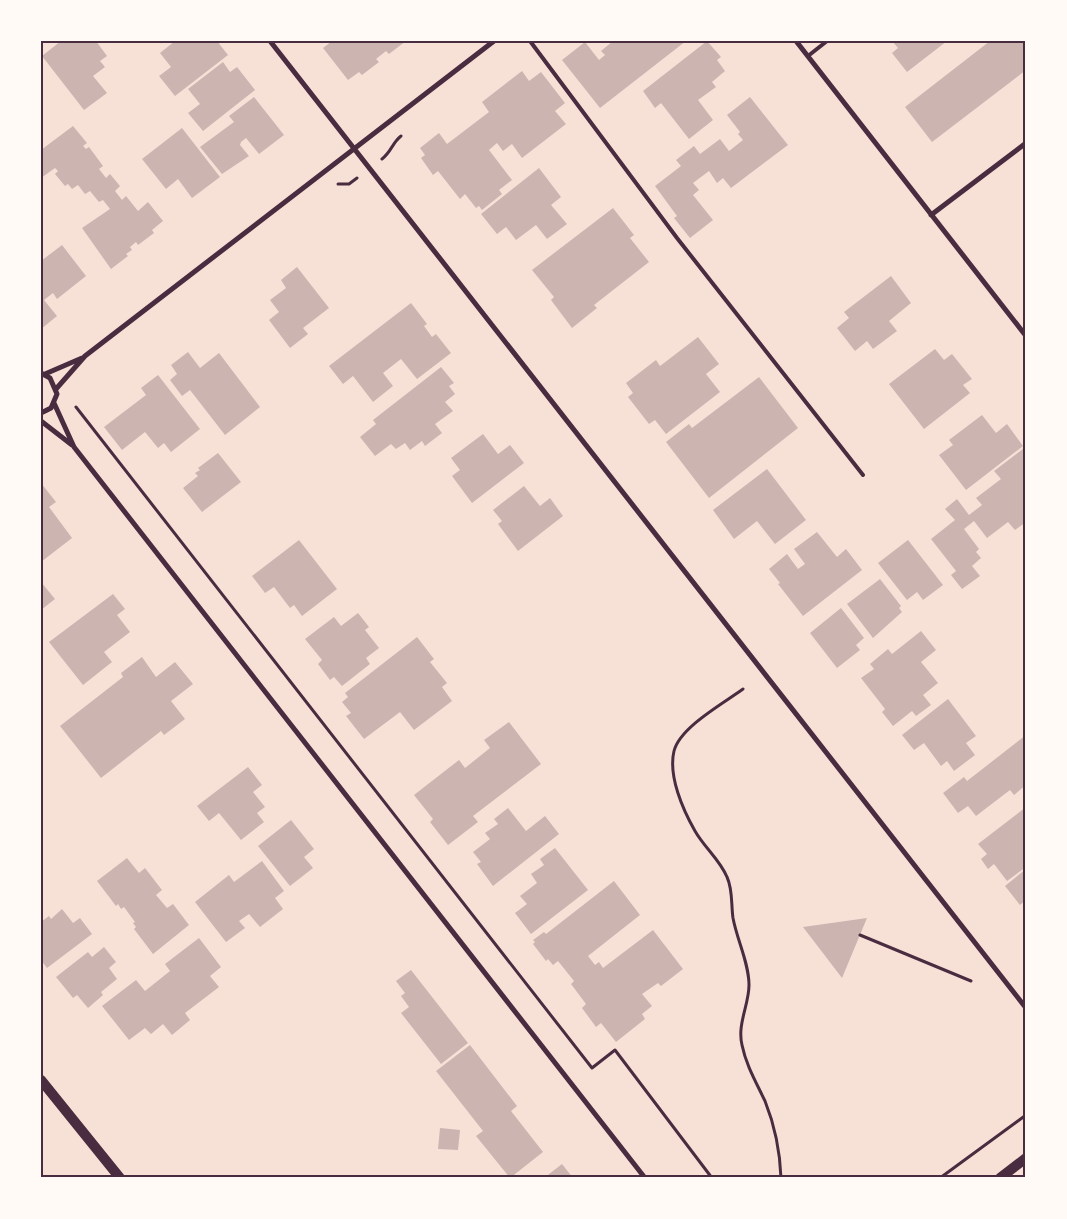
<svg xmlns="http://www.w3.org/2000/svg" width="1067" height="1219" font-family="Jost,sans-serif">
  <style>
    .building { fill: #ccb4b1 }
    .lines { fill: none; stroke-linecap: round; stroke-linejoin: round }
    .path { stroke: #4a2c40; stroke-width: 3 }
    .service { stroke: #4a2c40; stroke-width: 4 }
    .minor { stroke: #4a2c40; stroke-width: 5 }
    .secondary { stroke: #4a2c40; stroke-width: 10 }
    .neatline { fill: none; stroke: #4a2c40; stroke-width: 2 }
  </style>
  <rect width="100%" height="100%" fill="#f7e1d7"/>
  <path class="building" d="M61,41h35l11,15 -7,5 5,6 -12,9 14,17 -23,17 -42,-54z
    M175,41h42l11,14 -53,41 -16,-20 12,-9 -11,-14z
    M332,41h74l-17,13 -3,-3 -10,8 3,3 -17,13 -3,-3 -11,8 -25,-32z
    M613,41h73l-86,67 -38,-48 23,-18 14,18 6,-5 -4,-4z
    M707,41l14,16 -4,3 8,11 -13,11 4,5 -18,13 15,20 -24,19 -28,-36 -6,5 -12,-17z
    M892,41h55l-40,31 -15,-19 6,-5z
    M990,41h36v29l-94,72 -27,-35z
    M223,62l7,10 7,-5 18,23 -52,41 -15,-18 12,-9 -12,-15z
    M522,71l7,10 12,-9 24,31 -10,8 11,13 -44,34 -10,-14 -9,7 -6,-8 -8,7 23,30 -13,10 3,4 -20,16 -3,-4 -3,2 -11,-14 -5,5 -22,-28 -5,4 -12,-17 4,-3 -5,-7 19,-15 8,11 42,-32 -7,-10z
    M254,97l30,38 -25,19 -13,-16 -5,4 -1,3 9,11 -27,18 -22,-27 34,-25 -5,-6z
    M750,97l38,48 -57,43 -8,-10 -6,5 -8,-12 -16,12 6,7 -6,5 20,25 -23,18 -16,-20 3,-2 -22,-30 26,-20 -5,-6 18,-14 6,8 20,-15 9,12 14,-11 -5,-6 2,-2 -13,-17z
    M73,126l14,17 -4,3 3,3 3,-2 14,19 -4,3 7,9 4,-4 10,12 -5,5 7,9 4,-4 12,15 10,-9 15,19 -11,9 2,3 -16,12 -2,-3 -6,5 2,3 -6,4 2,2 -17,13 -29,-41 28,-19 -7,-9 -4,2 -9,-11 -5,3 -7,-9 -6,4 -4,-5 -3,2 -10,-12 3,-3 -3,-3 -14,10v-28z
    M182,128l38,49 -28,21 -14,-19 -12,10 -24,-30z
    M539,168l22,29 -10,8 16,19 -20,15 -11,-14 -20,15 -10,-13 -9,7 -16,-20z
    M613,208l21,27 -4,3 19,24 -55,43 3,3 -25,20 -21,-28 3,-3 -22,-27z
    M62,245l24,31 -29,23 -4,-6 -9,7 13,16 -16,13v-68z
    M297,267l32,41 -26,20 5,6 -18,14 -21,-28 10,-8 -9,-12 16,-12 -5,-8z
    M891,276l20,27 -22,18 8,10 -24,18 -6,-8 -12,10 -18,-23 12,-10 -5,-6z
    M411,303l16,21 -3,2 8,11 4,-3 15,19 -34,26 -16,-20 -18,14 10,13 -20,16 -20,-26 -10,8 -14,-18z
    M698,337l21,27 -13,10 14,18 -54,42 -11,-14 -6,4 -21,-27 5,-4 -7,-10 30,-23 4,6z
    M935,349l9,11 8,-6 20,25 -9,6 7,8 -46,36 -35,-45z
    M188,352l12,16 19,-15 41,54 -35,28 -35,-45 -8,6 -12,-16 7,-6 -6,-9z
    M441,367l13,16 -5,3 6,8 -10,8 8,9 -18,13 7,9 -17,13 -3,-5 -12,9 -5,-7 -9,6 -5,-5 -16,12 -15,-19 16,-13 -3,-4z
    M158,375l42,54 -29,23 -7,-9 -6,5 -13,-16 -23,18 -18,-23 42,-32 -5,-7z
    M759,377l39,51 -89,70 -43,-56 23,-18 3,4z
    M982,415l14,18 11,-9 16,22 -57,44 -27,-35 14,-10 -4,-5z
    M483,434l15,20 12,-9 14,18 -52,40 -20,-27 8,-6 -9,-12z
    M1023,449l3,3v56l-2,2 2,12 -11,8 -7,-8 -21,16 -13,-17 -10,8 15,20 -3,3 5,6 -9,8 8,10 -18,13 -11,-14 5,-4 -25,-32 24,-19 -10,-11 12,-10 12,16 13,-10 -6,-7 25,-19 -7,-8z
    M218,453l23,29 -39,30 -19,-24 15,-12 -3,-3 5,-3 -2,-2z
    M767,469l39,51 -31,24 -18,-23 -23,18 -21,-29z
    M41,483l15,19 -7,5 23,31 -31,24z
    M524,486l16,20 10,-8 13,18 -45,35 -20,-27 4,-3 -9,-11z
    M817,532l20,25 9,-8 16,21 -59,46 -25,-32 2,-1 -11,-14 18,-15 11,15 7,-5 -11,-15z
    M299,540l38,49 -35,27 -8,-11 -4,3 -16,-21 -9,6 -13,-17z
    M908,540l35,45 -20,15 -6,-8 -10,8 -29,-37z
    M880,579l21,27 -2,2 3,4 -29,26 -26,-34z
    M41,582l14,17 -14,11z
    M113,594l12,15 -8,6 13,17 -26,20 8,10 -29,23 -34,-43z
    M841,608l23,30 -8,7 4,5 -23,18 -27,-35z
    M358,613l11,14 -4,3 14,18 -13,10 4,6 -28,22 -8,-9 -4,3 -12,-16 4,-4 -17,-21 29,-22 7,9z
    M921,631l15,19 -15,12 17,21 -15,12 8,10 -15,11 -4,-5 -19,15 -11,-14 3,-3 -24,-31 13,-9 -4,-5 18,-15 4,5z
    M417,637l17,22 -4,3 17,21 -5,4 10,14 -38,29 -14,-18 -36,27 -18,-23 5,-3 -9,-11 6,-5 -3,-4z
    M142,657l14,20 19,-15 18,22 -22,17 14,18 -21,16 -3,-4 -60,47 -41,-52 63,-49 -2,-4z
    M948,699l28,37 -10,7 9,12 -21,16 -7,-10 -6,5 -17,-23 -10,7 -12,-15z
    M509,722l32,42 -68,52 5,6 -30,23 -18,-23 3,-3 -19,-24 45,-35 6,8 25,-20 -6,-8z
    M1026,735v50l-12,10 -4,-5 -34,26 -8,-10 -10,7 -15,-20 21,-16 3,4z
    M248,767l14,18 -9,7 12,15 -8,6 7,9 -23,18 -22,-27 -10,8 -12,-15z
    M1026,807v60l-19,14 -13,-17 -6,5 -7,-10 6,-5 -9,-10z
    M508,808l18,23 19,-15 14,18 -66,52 -16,-22 4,-2 -8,-10 17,-13 -5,-6 13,-9 -4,-5z
    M291,820l23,29 -10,8 9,11 -23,18 -32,-40z
    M555,848l33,42 -57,44 -16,-21 12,-9 -7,-8 17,-13 -6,-9 13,-9 -4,-6z
    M127,858l12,15 6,-5 17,22 -6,5 11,13 6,-4 16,21 -36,29 -19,-25 2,-2 -3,-4 2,-1 -11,-15 -3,2 -3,-5 -2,2 -19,-25z
    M262,861l22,30 -9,7 8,11 -23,18 -11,-13 -10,7 6,7 -19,14 -31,-40 34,-27 5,7z
    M1026,869v31l-6,5 -15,-19z
    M614,881l26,34 -52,41 7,9 4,-3 4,6 50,-38 30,39 -22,17 -3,-3 -16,11 10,12 -10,8 3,5 -29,23 -15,-19 -5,4 -14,-19 4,-4 -15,-20 3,-3 -16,-20 -5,4 -5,-6 -2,2 -13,-17 2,-2 -2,-2 11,-8 2,2z
    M62,909l11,14 7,-5 12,16 -45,34 -6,-8v-38l8,-6 2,3z
    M867,918l-25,60 -39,-51z
    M199,938l22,29 -11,9 9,11 -34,26 5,7 -18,15 -9,-11 -12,10 -6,-6 -16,12 -27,-34 34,-26 9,11 25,-20 -5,-7z
    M104,947l12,15 -7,6 8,11 -16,13 2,3 -15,13 -11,-13 -4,3 -17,-21 32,-25 4,5z
    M411,970l57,73 -27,21 -40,-51 8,-6 -8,-11 4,-3 -9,-12z
    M470,1045l47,61 -6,5 32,41 -33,26 -34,-42 7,-5 -47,-60z
    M440,1128l20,2 -2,20 -20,-1z
    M562,1164l11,14h-29z"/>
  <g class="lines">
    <path class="path" d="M382,159c10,-8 10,-16 19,-23
      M338,184h11l8,-6
      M76,407l516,661 23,-18 97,128
      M743,689c-19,14 -63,38 -69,62 -6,25 9,59 21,80 9,16 25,29 32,46 6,13 4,28 6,41 4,22 16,45 16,67 0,20 -12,39 -7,60 4,20 14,37 23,56 10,25 15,50 16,77
      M860,935l111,46
      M940,1178l86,-63"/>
    <path class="service" d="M530,41l147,197 186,237
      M808,56l19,-15"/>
    <path class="minor" d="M270,41l756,967
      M796,41l230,295
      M931,215l95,-72
      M41,373l9,5 7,16 -6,14 -10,5
      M45,374l37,-16
      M56,389l29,-33 409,-315
      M54,403l20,44 571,731
      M41,421l31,24"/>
    <path class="secondary" d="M41,1080l79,98
      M1000,1178l26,-20"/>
  </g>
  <rect width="1067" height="1219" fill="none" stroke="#fffaf5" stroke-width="85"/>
  <rect x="42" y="42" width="982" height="1134" class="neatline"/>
</svg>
